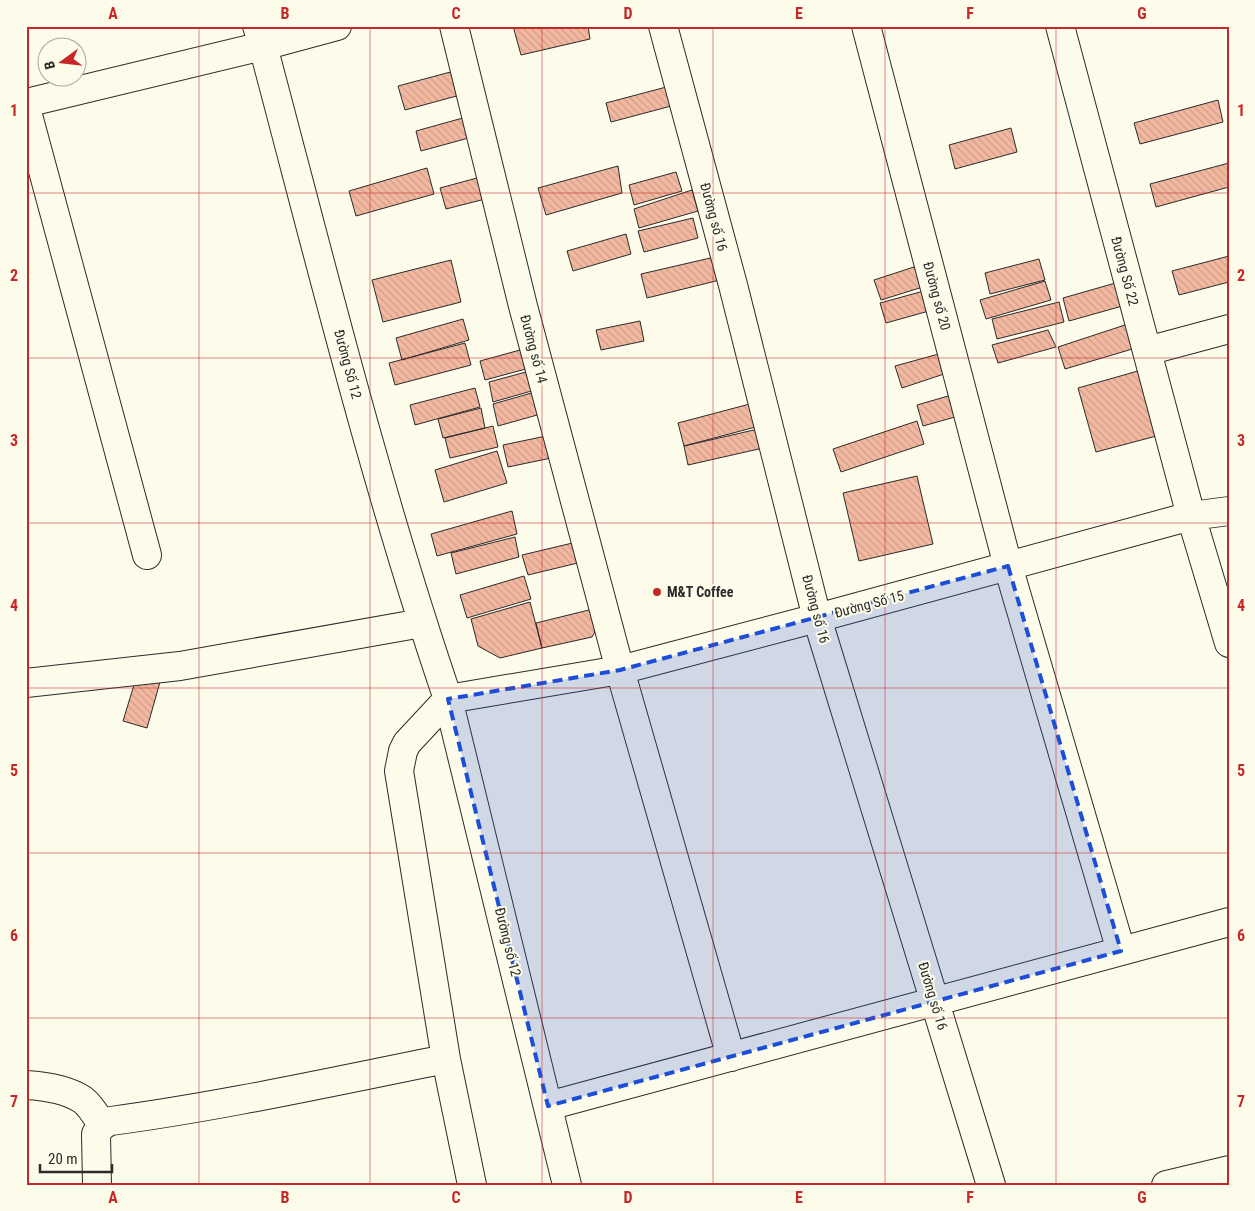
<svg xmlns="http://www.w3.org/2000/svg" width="1255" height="1211" font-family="'Roboto Condensed',sans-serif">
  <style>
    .building { fill: url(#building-back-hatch); stroke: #2b2b2b }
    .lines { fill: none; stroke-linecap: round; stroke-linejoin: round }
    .minor-casing { stroke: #2b2b2b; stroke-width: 30 }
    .minor { stroke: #fdfbea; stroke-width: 28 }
    .marked { fill: #1d4ed8; fill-opacity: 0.2; stroke: #1d4ed8; stroke-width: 4; stroke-dasharray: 10 6; stroke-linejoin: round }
    .grid { fill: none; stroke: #c62828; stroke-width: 1; stroke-opacity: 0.55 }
    .poi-dot { fill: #c62828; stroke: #fdfbea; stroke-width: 2 }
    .labels { text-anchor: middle; stroke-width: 4; stroke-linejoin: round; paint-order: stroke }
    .street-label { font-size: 14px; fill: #2b2b2b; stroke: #fdfbea }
    .poi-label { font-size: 14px; font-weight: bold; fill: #2b2b2b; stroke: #fdfbea; text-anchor: start }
    .neatline { fill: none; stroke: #c62828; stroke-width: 2 }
    .grid-label { font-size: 16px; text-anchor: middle; font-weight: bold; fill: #c62828 }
  </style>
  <defs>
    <pattern id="building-back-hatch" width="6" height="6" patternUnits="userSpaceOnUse" patternTransform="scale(1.25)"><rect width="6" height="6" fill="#f2b8a0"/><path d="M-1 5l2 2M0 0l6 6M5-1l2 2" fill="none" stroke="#d09e8a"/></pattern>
  </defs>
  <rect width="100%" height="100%" fill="#fdfbea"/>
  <path class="building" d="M513,26h75l2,13 -69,16z
    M458,70l6,24 -59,16 -7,-24z
    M670,86l5,19 -64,17 -5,-19z
    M1218,100l5,22 -83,22 -6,-21z
    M470,116l6,20 -55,15 -5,-20z
    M1011,128l6,24 -62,17 -6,-24z
    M1229,163v24l-73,20 -6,-23z
    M618,166l4,27 -76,22 -8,-27z
    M427,168l7,26 -78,22 -7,-25z
    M676,172l6,19 -48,14 -5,-20z
    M488,175l5,22 -47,12 -6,-21z
    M692,190l6,21 -59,17 -5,-19z
    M693,218l5,20 -54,14 -6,-21z
    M626,234l5,20 -58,17 -6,-20z
    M719,256l5,23 -77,19 -6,-24z
    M1229,256v26l-50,13 -7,-24z
    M1039,259l6,21 -55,14 -5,-21z
    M451,260l10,42 -78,20 -11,-42z
    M920,265l6,21 -45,14 -7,-20z
    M1045,281l6,19 -65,19 -6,-19z
    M1119,282l7,23 -57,16 -6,-23z
    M931,289l5,20 -50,14 -6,-20z
    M1059,302l5,20 -67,17 -5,-20z
    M463,319l6,21 -67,20 -6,-22z
    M640,321l4,20 -43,9 -5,-20z
    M1131,323l8,24 -74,22 -7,-22z
    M1048,330l8,17 -58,16 -6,-18z
    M465,343l6,22 -76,20 -6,-22z
    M531,347l6,19 -52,14 -5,-19z
    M946,352l7,19 -51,17 -7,-22z
    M537,369l5,19 -49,14 -4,-20z
    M1145,369l19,65 -68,18 -18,-64z
    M475,388l5,19 -65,18 -5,-20z
    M542,390l6,22 -50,14 -5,-22z
    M955,394l7,21 -39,11 -6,-21z
    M761,401l6,23 -83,22 -6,-23z
    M481,408l4,20 -42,10 -5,-19z
    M917,421l7,23 -83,28 -8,-23z
    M493,426l5,21 -48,11 -5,-20z
    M767,427l5,19 -84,19 -4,-19z
    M551,435l5,22 -48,10 -5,-22z
    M497,451l10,32 -63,19 -9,-32z
    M917,476l16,68 -74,17 -16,-68z
    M512,511l5,23 -80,22 -6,-22z
    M515,537l4,20 -63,17 -5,-21z
    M581,541l5,20 -58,14 -6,-20z
    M524,576l7,23 -64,19 -7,-23z
    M530,602l12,46 -42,10 -22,-12 -7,-27z
    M597,608l4,13 -9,16 -50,11 -6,-25z
    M137,675l23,7 -13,46 -24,-7z"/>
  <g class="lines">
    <g class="minor-casing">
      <path id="minor" d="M257,26l6,20c58,218 112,439 185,653l119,486
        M454,26l69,280 97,364 111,387
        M663,26l70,259 84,333 174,567
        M866,26l142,540 113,385
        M1060,26l131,490 38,127
        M26,103l237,-57 74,-20
        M26,108l121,447
        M1147,351l82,-22
        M26,683l154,-17 242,-43
        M448,699l172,-29 197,-52 374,-102 38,-5
        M448,699l-41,44 -4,8 -4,20 47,288 26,126
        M26,1085c18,1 42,5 57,15 8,6 14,17 19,25
        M548,1106l681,-184
        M97,1185l-1,-51c4,-7 7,-10 15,-13 112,-15 224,-40 335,-62
        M1166,1185l63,-15"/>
    </g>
    <use href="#minor" class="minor"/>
  </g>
  <path class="marked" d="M1008,566l113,385 -573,155 -100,-407 172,-29z"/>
  <path class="grid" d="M199,26v1159M370,26v1159M542,26v1159M713,26v1159M885,26v1159M1056,26v1159M26,193h1203M26,358h1203M26,523h1203M26,688h1203M26,853h1203M26,1018h1203"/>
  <circle class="poi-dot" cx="657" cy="592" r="5"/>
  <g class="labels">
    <g class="street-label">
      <text transform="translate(714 217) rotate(75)" y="5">Đường số 16</text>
      <text transform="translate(1125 271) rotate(75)" y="5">Đường Số 22</text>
      <text transform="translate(937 296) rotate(75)" y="5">Đường số 20</text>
      <text transform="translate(534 349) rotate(75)" y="5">Đường số 14</text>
      <text transform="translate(348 364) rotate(75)" y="5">Đường Số 12</text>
      <text transform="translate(869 604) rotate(-15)" y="5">Đường Số 15</text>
      <text transform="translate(816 609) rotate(75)" y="5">Đường số 16</text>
      <text transform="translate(508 942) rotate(76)" y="5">Đường số 12</text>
      <text transform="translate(933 996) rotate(73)" y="5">Đường số 16</text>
    </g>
    <g class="poi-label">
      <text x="667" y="597">M&amp;T Coffee</text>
    </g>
  </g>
  <rect width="1255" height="1211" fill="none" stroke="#fdfbea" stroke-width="55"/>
  <g transform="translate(62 62) rotate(255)"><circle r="24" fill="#fdfbea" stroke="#a9a89e"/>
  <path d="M0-4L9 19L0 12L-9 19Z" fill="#c62828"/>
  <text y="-8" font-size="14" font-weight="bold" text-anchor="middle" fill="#2b2b2b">B</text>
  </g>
  <path d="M40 1164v8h72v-8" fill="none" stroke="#2b2b2b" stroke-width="2.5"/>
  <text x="48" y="1164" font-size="15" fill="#2b2b2b" stroke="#fdfbea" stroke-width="4" paint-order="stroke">20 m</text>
  <rect x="28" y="28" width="1200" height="1156" class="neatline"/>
  <g class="grid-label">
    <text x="113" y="19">A</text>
    <text x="285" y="19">B</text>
    <text x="456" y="19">C</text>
    <text x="628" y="19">D</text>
    <text x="799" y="19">E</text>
    <text x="970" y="19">F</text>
    <text x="1142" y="19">G</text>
    <text x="14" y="116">1</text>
    <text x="1241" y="116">1</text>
    <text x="14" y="281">2</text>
    <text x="1241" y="281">2</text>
    <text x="14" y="446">3</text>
    <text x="1241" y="446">3</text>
    <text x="14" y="611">4</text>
    <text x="1241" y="611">4</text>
    <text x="14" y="776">5</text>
    <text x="1241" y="776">5</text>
    <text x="14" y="941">6</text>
    <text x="1241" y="941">6</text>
    <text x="14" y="1107">7</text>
    <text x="1241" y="1107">7</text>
    <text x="113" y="1203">A</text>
    <text x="285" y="1203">B</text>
    <text x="456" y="1203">C</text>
    <text x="628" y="1203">D</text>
    <text x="799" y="1203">E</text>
    <text x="970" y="1203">F</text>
    <text x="1142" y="1203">G</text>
  </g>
</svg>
